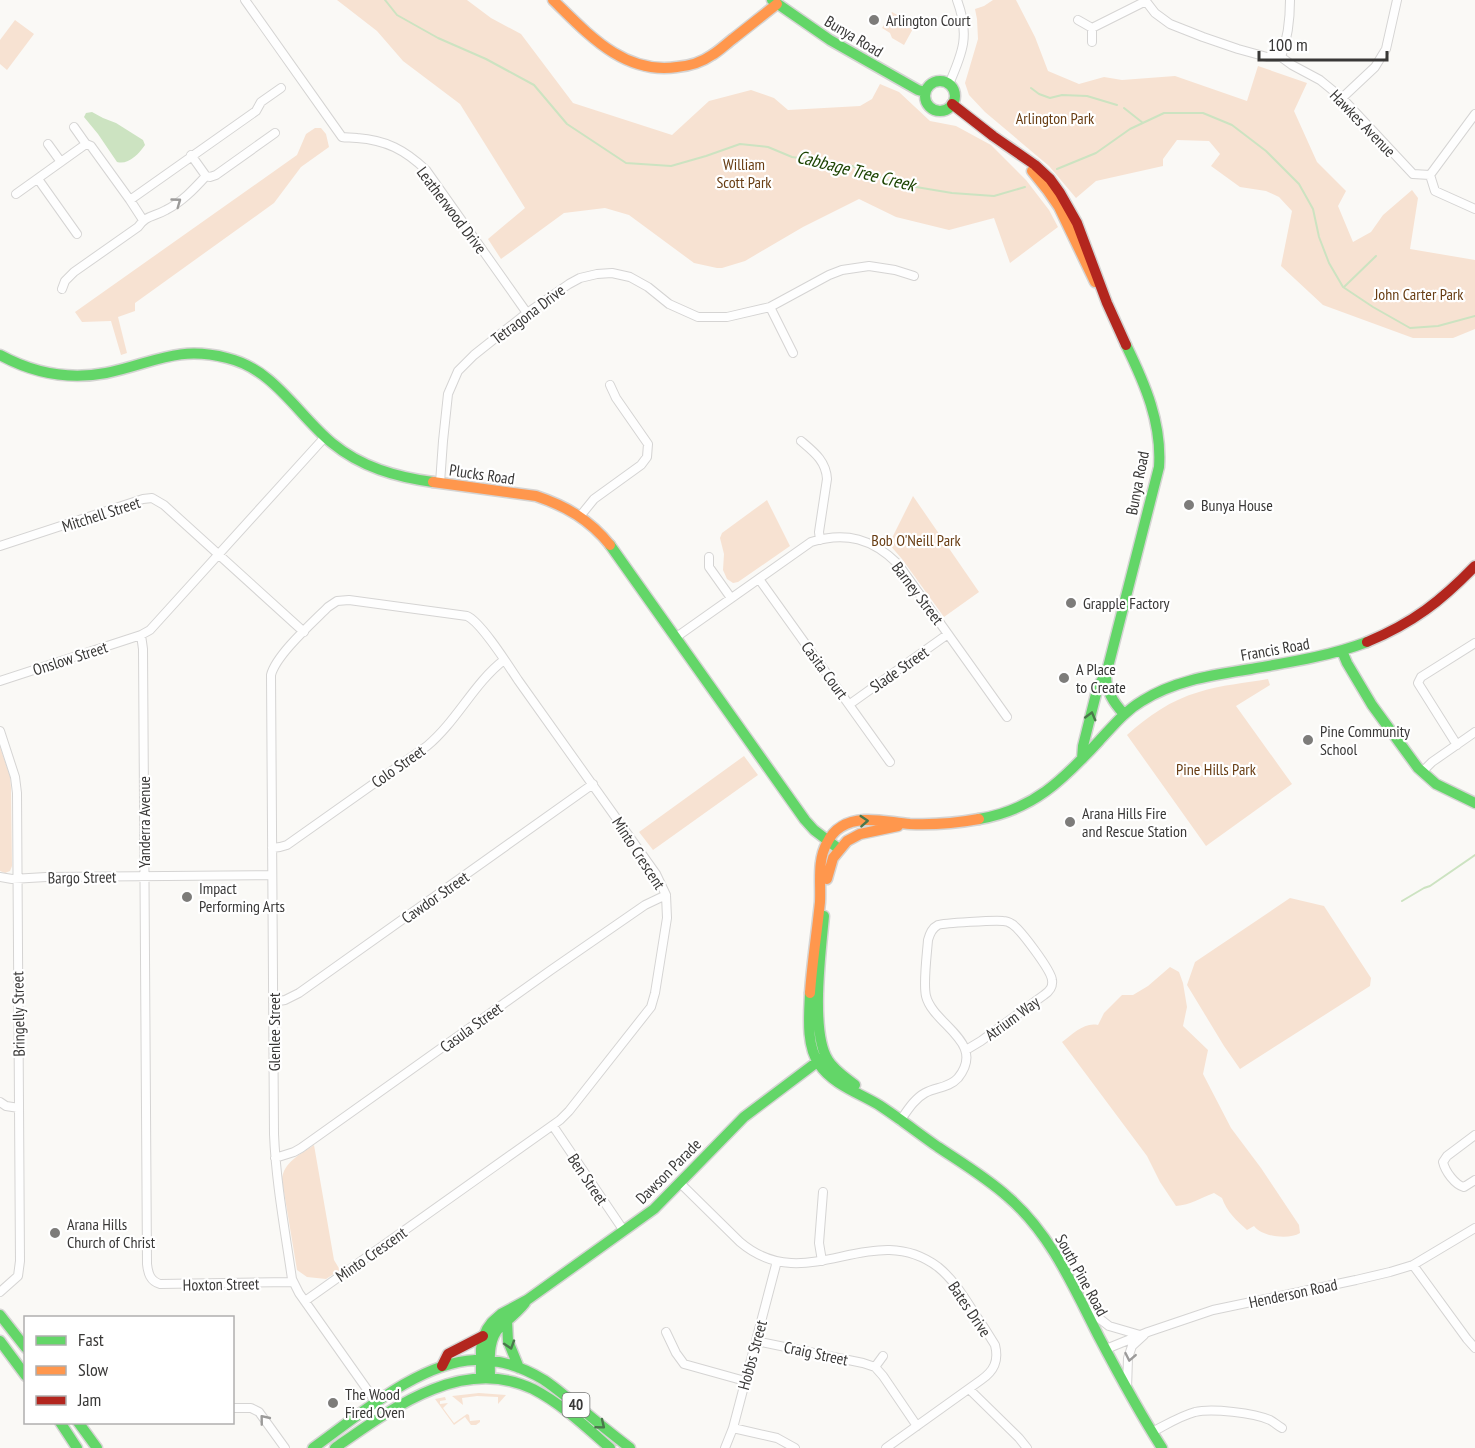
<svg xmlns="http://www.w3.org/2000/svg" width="1475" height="1448" font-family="'PT Sans Narrow',sans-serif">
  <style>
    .green { fill: #f7e2d2 }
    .water { fill: #cce3c1 }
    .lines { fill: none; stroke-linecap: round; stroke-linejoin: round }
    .stream { stroke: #cce3c1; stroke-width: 2 }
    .street-casing { stroke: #d5d4d3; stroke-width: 10 }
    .fast-casing { stroke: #d5d4d3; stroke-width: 13 }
    .slow-casing { stroke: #d5d4d3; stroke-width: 13 }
    .jam-casing { stroke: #d5d4d3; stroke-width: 13 }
    .street { stroke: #fefefe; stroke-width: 8 }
    .fast { stroke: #63d668; stroke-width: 10 }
    .slow { stroke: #ff974d; stroke-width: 10 }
    .jam { stroke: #b3261e; stroke-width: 10 }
    .oneway { stroke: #9c9b9a }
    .oneway2 { stroke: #4a774b }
    .poi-dot { fill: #7d7c7a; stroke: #fff; stroke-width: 2 }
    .labels { text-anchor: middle; stroke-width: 4.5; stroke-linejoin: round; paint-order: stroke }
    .shield { fill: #fff; stroke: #747473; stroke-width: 1.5 }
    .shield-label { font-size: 15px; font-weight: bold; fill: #393837 }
    .poi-label { font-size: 16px; fill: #393837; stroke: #fff; text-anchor: start }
    .street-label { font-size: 16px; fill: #393837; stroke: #fff }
    .park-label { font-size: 16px; fill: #683d13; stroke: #fff }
    .water-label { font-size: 18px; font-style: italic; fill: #1c4402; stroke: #fff }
  </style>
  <rect width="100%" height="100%" fill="#faf9f6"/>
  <path class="green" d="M337,0h130l24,18 30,16 52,69 99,32 37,-34 42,-11 23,8 14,12 72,-4 12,-7 8,-15 19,8 31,29 26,5 35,19 35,35 23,30 9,17 -48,36 -16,-45 -45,12 -53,-13 -37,-18 -56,28 -58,34 -23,7h-5l-23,-5 -65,-48 -24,-7 -41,5 -63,46 -13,-20 37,-31 -65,-104 -57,-43 -26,-30z
    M993,0h23l19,37 13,34 31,13 25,-7 18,3 53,-4 72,25 11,-35 49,17 -13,28 23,51 29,29 -8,15 15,36 18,-10 12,-17 29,-25 6,8 -8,51 65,11v69l-22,9h-40l-90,-33 -42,-39 11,-55 -13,-14 -13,-6 -26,-4 -29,-21 9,-12 -11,-13 -32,-1 -14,19v7l-67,15 -20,17 -27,-32 -64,-54 -16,-17 -4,-12 13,-44 -1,-20 -2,-10 9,-3z
    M892,12l23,13 -11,20 -12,-7 -2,-5 -8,-5z
    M15,20l19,14 -27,36 -7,-6v-24z
    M315,128h6l5,6 3,13 -28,20 -27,36 -139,100v8l-17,6 9,36 -6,2 -10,-34 -29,1 -7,-10 222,-157 9,-21z
    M913,496l66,96 -35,25 -42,-58 -13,-15z
    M767,500l23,46 -52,36 -5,1 -6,-4 -4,-9 1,-16 -4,-16 2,-5z
    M1268,679l2,6 -34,21 56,78 -86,62 -79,-111c21,-19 44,-35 72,-43 22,-7 46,-9 69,-13z
    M0,747l10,29 1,12 1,78 -2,5 -5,2 -5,-2z
    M744,756l14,19 -105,75 -14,-18z
    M1290,898l34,8 47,72 -1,8 -130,83 -16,-23 -37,-61 8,-23z
    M1170,967l9,5 4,11 4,24 -4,19 25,24 -5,24 28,54 30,40 38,57 1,8c-11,7 -38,4 -46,-7l-7,4c-11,-10 -20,-18 -25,-32l-8,-5c-14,5 -23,12 -38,13l-16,-24 -13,-26 -85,-114c11,-8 22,-20 36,-17l6,-12 18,-18h11l15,-9z
    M314,1145l20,115 6,10 -14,9 -19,-2 -10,-7 -15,-90c1,-18 19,-26 32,-35z
    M479,1393l27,2 -8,9v-7l-21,-1 -15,2 1,7 -11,-9z
    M445,1397l1,3 -6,1v3l8,-1 -5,5 11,15 13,-9 2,1 1,6 10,-1v2l-4,3h-5l-6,-8 -11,8 -19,-26z"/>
  <path class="water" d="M92,112l11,6 13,5 27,17 2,5c-7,10 -17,20 -28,17l-19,-28 -14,-17 2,-4z"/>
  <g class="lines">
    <path class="stream" d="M385,0l12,15 41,23 48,21 48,26 33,39 59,39 45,3 35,-10 34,-12 28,3 24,10 60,9 46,18 54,9 42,3 31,-9
      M1031,88l8,6 11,4 12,-3 25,1 30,9
      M1124,108l19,15
      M1057,169l39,-16 34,-24 34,-16h39l29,12 34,26 33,33 14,25 6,28 10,26 14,24 30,20 37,21 28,-2 37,-10
      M1344,287l32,-31
      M1402,901l22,-13 6,-2 45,-31"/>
    <g class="street-casing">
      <path id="street" d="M245,0l97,137c5,1 9,0 15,1 29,2 48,12 69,32l101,143
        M1145,0l10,13 15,11 33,13 35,12 29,8h14l11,8 28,15 22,18 71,76 17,1 5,16 40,18
        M1078,20l14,8v14
        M1092,28l54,-27
        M1281,57c7,-19 9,-37 9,-57
        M949,84c14,-32 21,-49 8,-84
        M1342,98l33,-31 11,-18 11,-49
        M74,127l12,17
        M48,144l13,18
        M191,155l15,21
        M1430,175l45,-61
        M38,179l39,55
        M16,194l70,-50 5,2 39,54 13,20
        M130,200l126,-89 5,-9 20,-14
        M62,289l3,-8 9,-9 64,-45c8,-12 16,-10 28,-17 16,-8 28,-21 40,-34l4,1 6,-2 59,-42
        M770,307l23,46
        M801,441c13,11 25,20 26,38l-8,53 1,8
        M440,483l3,-42 5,-47 10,-23 16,-16 53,-42 42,-29 11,-6 17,-4 15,-1 18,4 18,10 21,17 29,13h29l43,-10 59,-32 13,-5 27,-4 26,4 19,6
        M581,515l13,-16 47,-34 6,-8 1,-13 -32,-46 -6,-13
        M0,546l143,-47 9,-1 12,7 140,127
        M709,557v10l22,31
        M759,579l131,183
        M141,635l2,14 4,615c1,9 3,17 13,20l133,-2
        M675,638l136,-96c35,-11 62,-3 87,22l109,153
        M0,681l141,-46 9,-5 175,-193
        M850,704l98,-70
        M0,731l15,46 2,16 3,468 -2,15 -18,16
        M1457,745l-39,-62 3,-6 54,-34
        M1422,772l10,-10 43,-30
        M272,848l8,-1 7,-2 140,-99c30,-25 47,-63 77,-86
        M0,877l12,2 34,-2 226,-2
        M273,1002l12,-2 14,-7 294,-209
        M0,1102l6,4 13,2
        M900,1121c7,-10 14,-22 25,-28 11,-6 24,-5 33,-15 29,-36 -25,-53 -32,-82 -3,-13 1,-42 2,-56 2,-7 4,-12 10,-15 6,-2 57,-5 65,-4 3,0 6,1 9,3 8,5 39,46 40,56 1,7 -2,11 -8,15l-63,46 -15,9
        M553,1126l71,105
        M1475,1135l-28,21 -4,6c2,9 12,23 21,25l11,-7
        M275,1158l19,-6 7,-4 250,-178 94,-65 21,-10
        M680,1183l60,59c67,57 131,-25 198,25 16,13 26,30 37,47 7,10 14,21 20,31 4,16 -1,26 -14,35l-95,68
        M822,1261l-3,-18 4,-51
        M1413,1265l54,74 8,9
        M305,1301l255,-181 9,-9 78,-99 4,-5 4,-14 12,-75 -1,-23 -10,-21c-46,-65 -92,-130 -138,-194 -10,-15 -37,-58 -51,-64l-118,-16 -12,1 -9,6c-16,16 -52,48 -57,68l3,459c2,49 11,96 18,145l7,14 72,102 4,9 3,14
        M1087,1309l22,17 31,9
        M666,1332l10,21 8,11 61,17
        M756,1341l107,22 12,4 8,9 34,50
        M1106,1349l42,-17 65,-22 143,-30 34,-8 23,-7 62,-37
        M875,1367l8,-11
        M969,1389l50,49 8,10
        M1127,1389l1,-31 4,-12 12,-11
        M232,1408h19l8,4 26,36
        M733,1428l44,10 18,10
        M1152,1432c14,-7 28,-16 43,-20 17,-4 59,1 75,8 4,2 8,6 12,8
        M725,1448l8,-20 44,-167"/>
    </g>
    <g class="fast-casing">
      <path id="fast" d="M772,0l58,40 88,50 7,2
        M925 96a15 15 0 1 1 30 0a15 15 0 1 1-30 0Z
        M0,355c33,18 69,25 106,18 46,-9 70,-28 121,-15 47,11 70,56 105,85 29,24 64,34 101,39
        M610,545l195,275 9,10 25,19
        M1342,651l5,12 25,42 46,63 18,16 39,19
        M1124,714c-11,-12 -18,-23 -18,-39l53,-208c3,-44 -14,-83 -33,-122
        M1082,759l1,-13 15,-60 8,-11
        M979,819c54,-9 84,-39 120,-78 14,-15 26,-30 43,-40 33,-21 72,-26 109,-32 40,-7 79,-13 116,-27
        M824,916c-3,33 -14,116 4,144 6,10 17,17 27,25
        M810,993c-1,23 -4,52 9,71 13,20 40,29 60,41 20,13 39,28 59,42 24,16 49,31 70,50 43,37 66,91 91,140 20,38 40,75 63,111
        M0,1315l26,33
        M507,1321l1,20 11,27
        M0,1341l26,35
        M481,1378v-29l2,-11 4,-9 5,-7 9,-8 26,-14 127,-91 90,-92 81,-61
        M490,1378c0,-17 -3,-38 10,-51 9,-8 18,-15 25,-24
        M60,1422l17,26
        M78,1422l19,26
        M313,1448c44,-31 106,-86 162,-88 24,-1 49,8 69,20 12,8 22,17 33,25 17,15 35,29 53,43
        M335,1448c56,-39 127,-93 198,-59 29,15 53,38 77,59"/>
    </g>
    <g class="slow-casing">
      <path id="slow" d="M553,0c35,34 71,75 124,67 12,-1 25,-5 35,-12 7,-4 14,-11 22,-17 14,-11 29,-23 43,-34
        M1032,171l16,20 11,16 36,75
        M433,482l103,14c30,10 54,24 74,49
        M827,879l6,-21 14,-17 13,-7 38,-8
        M810,993c2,-30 7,-61 10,-91 1,-19 -3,-42 7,-59 7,-15 21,-22 37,-23 15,-1 31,3 46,4 23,1 47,-1 69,-5"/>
    </g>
    <g class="jam-casing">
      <path id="jam" d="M952,104l41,32 42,29 15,14 10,14 17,30 30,80 19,42
        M1367,642c46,-19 74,-41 108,-76
        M442,1366l6,-12 35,-18"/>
    </g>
    <use href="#street" class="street"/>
    <use href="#fast" class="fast"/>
    <use href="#slow" class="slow"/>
    <use href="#jam" class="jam"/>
  </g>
  <defs><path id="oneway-chevron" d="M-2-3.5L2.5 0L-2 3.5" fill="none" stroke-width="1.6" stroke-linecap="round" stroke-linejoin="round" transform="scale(1.5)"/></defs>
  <g class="oneway">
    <use href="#oneway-chevron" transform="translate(177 202) rotate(-36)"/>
    <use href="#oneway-chevron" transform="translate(1130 1357) rotate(101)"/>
    <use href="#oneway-chevron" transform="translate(264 1419) rotate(-129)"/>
  </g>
  <g class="oneway2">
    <use href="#oneway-chevron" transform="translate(1091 716) rotate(-75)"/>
    <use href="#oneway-chevron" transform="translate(864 821) rotate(-4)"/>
    <use href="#oneway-chevron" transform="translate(510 1345) rotate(72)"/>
    <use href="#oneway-chevron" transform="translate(601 1425) rotate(39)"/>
  </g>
  <g class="poi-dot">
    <circle cx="874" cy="20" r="6"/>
    <circle cx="1189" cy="505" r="6"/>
    <circle cx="1071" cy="603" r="6"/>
    <circle cx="1064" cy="678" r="6"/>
    <circle cx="1308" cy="740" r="6"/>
    <circle cx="1070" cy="822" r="6"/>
    <circle cx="187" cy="897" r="6"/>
    <circle cx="55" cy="1233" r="6"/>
    <circle cx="333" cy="1403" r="6"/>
  </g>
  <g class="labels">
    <rect class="shield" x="562.5" y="1393" width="27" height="24" rx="4.5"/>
    <g class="shield-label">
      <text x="576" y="1410">40</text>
    </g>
    <g class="poi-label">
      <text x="886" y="26">Arlington Court</text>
      <text x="1201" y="511">Bunya House</text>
      <text x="1083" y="609">Grapple Factory</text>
      <text x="1076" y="675">A Place<tspan x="1076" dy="18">to Create</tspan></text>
      <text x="1320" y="737">Pine Community<tspan x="1320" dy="18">School</tspan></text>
      <text x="1082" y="819">Arana Hills Fire<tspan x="1082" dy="18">and Rescue Station</tspan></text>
      <text x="199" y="894">Impact<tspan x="199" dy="18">Performing Arts</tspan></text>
      <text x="67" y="1230">Arana Hills<tspan x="67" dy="18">Church of Christ</tspan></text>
      <text x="345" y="1400">The Wood<tspan x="345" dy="18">Fired Oven</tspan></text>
    </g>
    <g class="street-label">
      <text transform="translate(854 36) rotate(31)" y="6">Bunya Road</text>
      <text transform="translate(1363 123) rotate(46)" y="6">Hawkes Avenue</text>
      <text transform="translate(452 210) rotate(53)" y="6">Leatherwood Drive</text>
      <text transform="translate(528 314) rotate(-37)" y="6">Tetragona Drive</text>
      <text transform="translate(482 474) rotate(8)" y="6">Plucks Road</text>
      <text transform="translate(1137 483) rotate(-79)" y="6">Bunya Road</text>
      <text transform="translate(101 514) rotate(-18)" y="6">Mitchell Street</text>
      <text transform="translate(918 593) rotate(53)" y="6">Barney Street</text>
      <text transform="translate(1275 649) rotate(-10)" y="6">Francis Road</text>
      <text transform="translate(70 658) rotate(-18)" y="6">Onslow Street</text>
      <text transform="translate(899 669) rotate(-35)" y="6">Slade Street</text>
      <text transform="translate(825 670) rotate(54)" y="6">Casita Court</text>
      <text transform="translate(398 766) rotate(-35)" y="6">Colo Street</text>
      <text transform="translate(144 822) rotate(-90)" y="6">Yanderra Avenue</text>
      <text transform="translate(639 853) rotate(57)" y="6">Minto Crescent</text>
      <text transform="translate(82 877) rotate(-1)" y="6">Bargo Street</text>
      <text transform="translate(435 897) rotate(-35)" y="6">Cawdor Street</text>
      <text transform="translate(18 1014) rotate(-91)" y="6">Bringelly Street</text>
      <text transform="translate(1012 1018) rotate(-36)" y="6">Atrium Way</text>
      <text transform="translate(471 1027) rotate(-36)" y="6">Casula Street</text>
      <text transform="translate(274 1032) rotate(-90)" y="6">Glenlee Street</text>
      <text transform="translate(668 1171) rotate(-45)" y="6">Dawson Parade</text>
      <text transform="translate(588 1179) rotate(56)" y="6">Ben Street</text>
      <text transform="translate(371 1254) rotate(-35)" y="6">Minto Crescent</text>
      <text transform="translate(1082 1275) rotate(61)" y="6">South Pine Road</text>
      <text transform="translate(221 1284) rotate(-1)" y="6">Hoxton Street</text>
      <text transform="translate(1293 1293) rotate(-12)" y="6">Henderson Road</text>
      <text transform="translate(970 1309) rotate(56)" y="6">Bates Drive</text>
      <text transform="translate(816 1353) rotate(12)" y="6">Craig Street</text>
      <text transform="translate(752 1355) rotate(-75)" y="6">Hobbs Street</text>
    </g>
    <g class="park-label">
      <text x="1055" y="124">Arlington Park</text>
      <text x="744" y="170">William<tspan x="744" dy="18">Scott Park</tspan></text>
      <text x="1419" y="300">John Carter Park</text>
      <text x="916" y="546">Bob O'Neill Park</text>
      <text x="1216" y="775">Pine Hills Park</text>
    </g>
    <g class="water-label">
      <text transform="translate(856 171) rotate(14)" y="6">Cabbage Tree Creek</text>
    </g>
  </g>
  <rect x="24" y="1316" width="210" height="108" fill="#ffffff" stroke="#b0afaf" stroke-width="1.5"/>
  <rect x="36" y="1336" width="30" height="9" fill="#63d668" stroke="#b0afaf" stroke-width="1.5"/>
  <text x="78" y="1346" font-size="18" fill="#393837">Fast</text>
  <rect x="36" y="1366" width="30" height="9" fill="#ff974d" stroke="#b0afaf" stroke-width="1.5"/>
  <text x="78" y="1376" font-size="18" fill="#393837">Slow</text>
  <rect x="36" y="1396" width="30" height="9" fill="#b3261e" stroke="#b0afaf" stroke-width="1.5"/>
  <text x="78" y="1406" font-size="18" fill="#393837">Jam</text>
  <path d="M1259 51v9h128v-9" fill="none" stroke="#393837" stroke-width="3"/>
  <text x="1268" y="51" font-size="18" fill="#393837" stroke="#ffffff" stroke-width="4.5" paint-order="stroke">100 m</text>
</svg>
